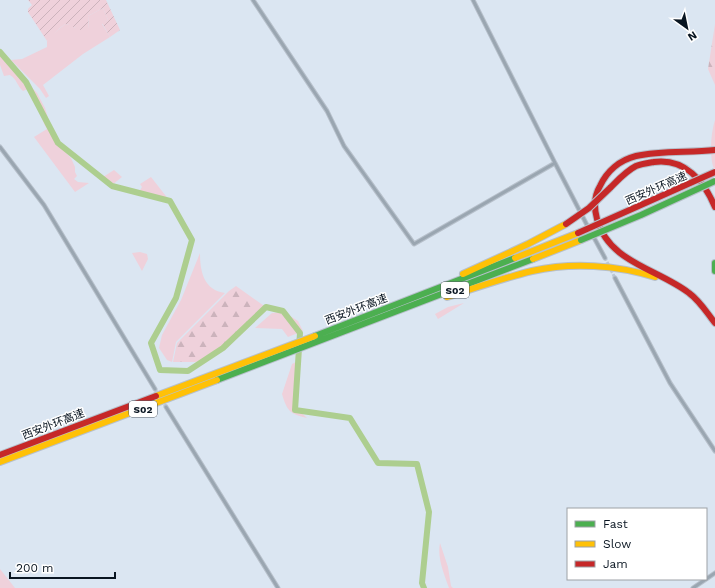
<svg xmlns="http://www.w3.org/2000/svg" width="715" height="588" font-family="'Work Sans','Noto Sans SC',sans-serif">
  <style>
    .grass { fill: #efd1db }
    .forest { fill: url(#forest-firs) }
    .garden { fill: url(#garden-furrows) }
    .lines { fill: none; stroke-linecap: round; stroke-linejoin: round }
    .river { stroke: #adce8f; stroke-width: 6 }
    .street-tunnel { stroke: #bcc7d3; stroke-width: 3; stroke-dasharray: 3 1.5; stroke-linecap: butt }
    .street-casing { stroke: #b7c0cb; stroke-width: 5 }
    .fast-casing { stroke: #b7c0cb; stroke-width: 8 }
    .slow-casing { stroke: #b7c0cb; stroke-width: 8 }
    .jam-casing { stroke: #b7c0cb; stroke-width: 8 }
    .street { stroke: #9aa6b1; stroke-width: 3 }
    .fast { stroke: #4caf50; stroke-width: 6 }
    .slow { stroke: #ffc107; stroke-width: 6 }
    .jam { stroke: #c62828; stroke-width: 6 }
    .fast-bridge-casing { stroke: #b7c0cb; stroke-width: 8; stroke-linecap: butt }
    .jam-bridge-casing { stroke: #b7c0cb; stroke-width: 8; stroke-linecap: butt }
    .fast-bridge { stroke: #4caf50; stroke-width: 6 }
    .jam-bridge { stroke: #c62828; stroke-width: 6 }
    .labels { text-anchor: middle; stroke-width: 3; stroke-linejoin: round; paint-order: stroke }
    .shield { fill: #fff; stroke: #535b64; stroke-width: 1 }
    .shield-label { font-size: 10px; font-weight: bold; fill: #091521 }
    .street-label { font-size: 11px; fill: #091521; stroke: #fff }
  </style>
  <defs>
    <pattern id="forest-firs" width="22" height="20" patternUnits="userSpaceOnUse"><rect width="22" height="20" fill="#efd1db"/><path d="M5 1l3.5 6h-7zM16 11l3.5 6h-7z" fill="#ccb3bc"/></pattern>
    <pattern id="garden-furrows" width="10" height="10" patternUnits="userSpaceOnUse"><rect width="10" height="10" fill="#efd1db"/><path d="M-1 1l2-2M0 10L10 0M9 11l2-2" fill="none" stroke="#ccb3bc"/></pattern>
  </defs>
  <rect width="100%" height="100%" fill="#dbe6f2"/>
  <path class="grass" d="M103,8l5,12 -6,4 8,13 -27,17 -40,31 6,11 -3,2 -6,-9 -29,-29 11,-1 25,-12v-6l4,-5 14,-12 7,1 3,3h14l-1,-12z
    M0,54l37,39 8,15 10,33 16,17 4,9v5l2,4 -3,3 4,3 11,1 -14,9 -41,-55 13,-8c-8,-13 -7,-29 -19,-40l-5,2c-6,-5 -6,-12 -13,-16l-6,1 -4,-11z
    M715,120v48l-1,1c-5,-12 -3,-37 1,-49z
    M114,170l8,7 -10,8 -12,-6z
    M151,177l18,23 -30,-8 3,-5 -2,-3z
    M140,252l7,2 1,5 -6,12 -10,-18z
    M200,253c0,19 4,37 25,40l-49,49 -4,20 -5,-2 -8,-12 3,-13 19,-35z
    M464,303l-26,16 -3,-5 13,-7z
    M284,312l14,9 5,10 -15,6 -6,-8 -27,-1 17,-15z
    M300,360c-6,23 -13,40 7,58 -17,-4 -20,-7 -25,-24l10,-30z
    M440,543l8,24 3,19 2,2h-4c-5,-14 -12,-30 -9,-45z
    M0,569l15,19h-15z"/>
  <path class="forest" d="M715,24v61l-7,-16z
    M236,286l31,22 -20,15 -39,37 -13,2h-22l4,-19 52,-52z"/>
  <path class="garden" d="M28,0h78l14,30 -10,7 -8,-14 6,-3 -5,-12 -15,8 1,13 -2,2c-9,0 -14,-6 -22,-7l-5,4 -13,13 -19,-29v-3l4,-4z"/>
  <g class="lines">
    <path class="river" d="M0,52l26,30 32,61 54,43 58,15 22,39 -16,58 -25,45 9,27 28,1 35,-23 43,-41 17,4 17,22 -5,77 55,8 28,45 39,1 12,48 -7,71 2,5"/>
    <path class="street-tunnel" d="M605,258l10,20
      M155,389l11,18"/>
    <g class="street-casing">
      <path id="street" d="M253,0l74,111 17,35 70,98 141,-81 34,66
        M473,0l82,163
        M0,147l44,58 111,184
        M592,234l13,24
        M615,278l55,105 45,68
        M166,407l112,181
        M693,588l22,-15"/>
    </g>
    <g class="fast-casing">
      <path id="fast" d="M715,263v8
        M315,336l200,-78
        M217,380l316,-121"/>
    </g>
    <g class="slow-casing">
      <path id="slow" d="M515,258l63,-25
        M533,259l48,-19
        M463,274l65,-30 38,-20
        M447,297c28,-9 56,-19 85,-26 40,-9 84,-6 123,6
        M156,396l159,-60
        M0,462l217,-82"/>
    </g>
    <g class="jam-casing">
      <path id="jam" d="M715,150c-26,3 -53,0 -79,6 -16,4 -29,15 -36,30 -6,10 -6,22 -3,33 11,43 61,50 92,74 11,8 18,20 26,30
        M610,188c8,-8 16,-17 26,-22 5,-2 12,-3 18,-4 31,-4 50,19 61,45
        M0,455l156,-59"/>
    </g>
    <use href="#street" class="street"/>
    <use href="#fast" class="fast"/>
    <use href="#slow" class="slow"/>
    <use href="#jam" class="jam"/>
    <g class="fast-bridge-casing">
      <path id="fast-bridge" d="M581,240l60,-25 74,-34"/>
    </g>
    <g class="jam-bridge-casing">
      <path id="jam-bridge" d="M566,224l23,-16 21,-20
        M578,233l137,-61"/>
    </g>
    <use href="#fast-bridge" class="fast-bridge"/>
    <use href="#jam-bridge" class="jam-bridge"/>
  </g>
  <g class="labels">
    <g class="shield">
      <rect x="441" y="282" width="28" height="16" rx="3"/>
      <rect x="129" y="401" width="28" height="16" rx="3"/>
    </g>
    <g class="shield-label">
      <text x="455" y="294">S02</text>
      <text x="143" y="413">S02</text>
    </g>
    <g class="street-label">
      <text transform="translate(656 188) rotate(-24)" y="4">西安外环高速</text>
      <text transform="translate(356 309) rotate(-21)" y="4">西安外环高速</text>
      <text transform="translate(53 424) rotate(-21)" y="4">西安外环高速</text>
    </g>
  </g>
  <rect x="567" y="508" width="140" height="72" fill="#ffffff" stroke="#9da1a6"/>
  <rect x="575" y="521" width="20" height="6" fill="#4caf50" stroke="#9da1a6"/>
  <text x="603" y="528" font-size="12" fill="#091521">Fast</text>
  <rect x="575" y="541" width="20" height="6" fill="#ffc107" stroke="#9da1a6"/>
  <text x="603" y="548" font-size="12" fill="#091521">Slow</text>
  <rect x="575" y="561" width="20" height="6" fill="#c62828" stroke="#9da1a6"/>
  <text x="603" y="568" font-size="12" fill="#091521">Jam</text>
  <g transform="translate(687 28) rotate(147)" stroke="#ffffff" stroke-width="3" paint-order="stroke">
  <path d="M0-3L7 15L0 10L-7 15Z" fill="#091521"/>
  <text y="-6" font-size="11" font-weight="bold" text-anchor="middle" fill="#091521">N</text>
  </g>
  <path d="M10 572v6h105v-6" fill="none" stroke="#091521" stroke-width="2"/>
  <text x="16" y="572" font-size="12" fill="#091521" stroke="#ffffff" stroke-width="3" paint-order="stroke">200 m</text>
</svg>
